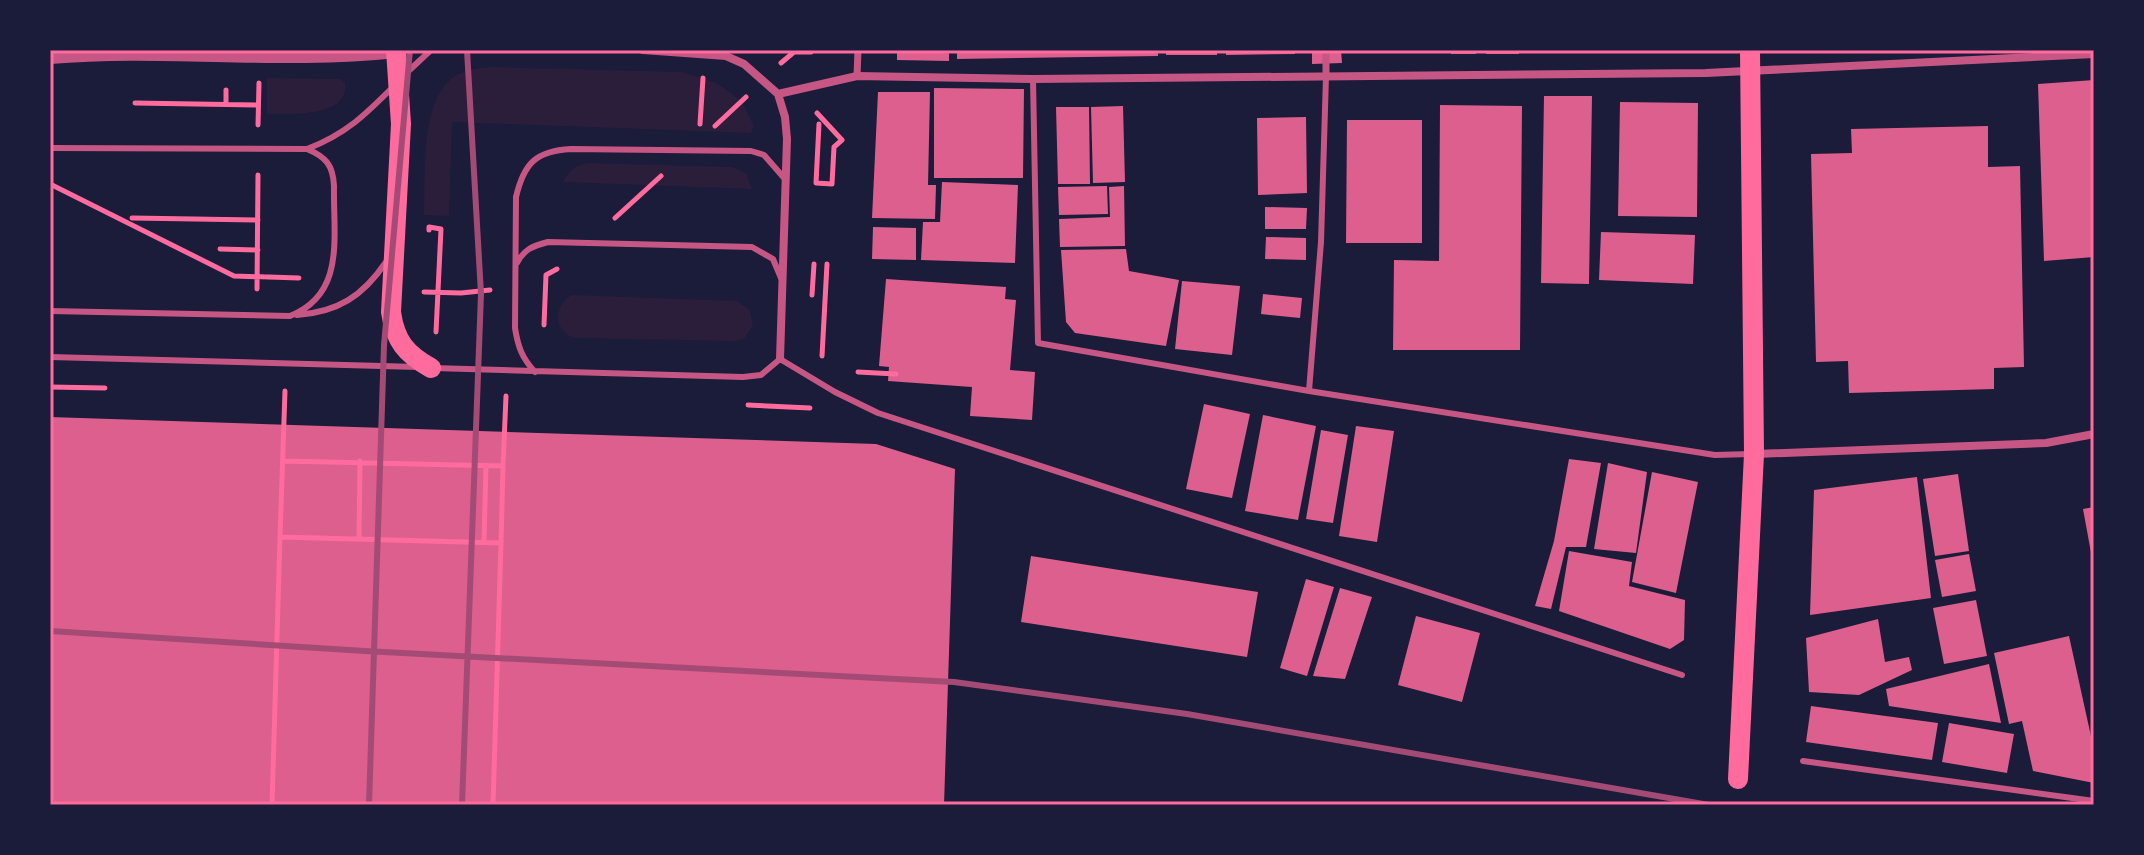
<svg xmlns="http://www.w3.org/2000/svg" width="2144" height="855" font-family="Roboto,sans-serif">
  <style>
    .green { fill: #2a1e3b }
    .building { fill: #dd5f8e }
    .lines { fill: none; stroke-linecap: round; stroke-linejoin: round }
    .path { stroke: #ff6b9d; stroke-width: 5 }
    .service { stroke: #c65784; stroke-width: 6 }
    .pedestrian { stroke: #c65784; stroke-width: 7 }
    .minor { stroke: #c65784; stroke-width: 8 }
    .tertiary { stroke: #c65784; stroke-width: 14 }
    .primary { stroke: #ff6b9d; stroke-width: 20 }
    .rail { stroke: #a44b75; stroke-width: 6 }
    .neatline { fill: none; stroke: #ff6b9d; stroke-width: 3 }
  </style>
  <rect width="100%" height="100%" fill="#1b1b3a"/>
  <path class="green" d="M492,67l190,5 34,11 15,10 12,11 11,22 -3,7 -299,-11 -3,94 -25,-1c2,-38 -5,-116 31,-139 11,-7 25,-8 37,-9z
    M267,78l73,1 5,3c6,36 -56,32 -78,32z
    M588,163l144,4 14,6 6,16 -189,-7c6,-12 11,-16 25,-19z
    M571,295l166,6 13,9 3,16 -9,13 -9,2 -160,-3c-22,-7 -22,-30 -4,-43z"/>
  <path class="building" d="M897,50h52v11l-52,-1z
    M957,50h201v6l-201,3z
    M1166,50h51v5h-51z
    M1226,50h69v4l-69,1z
    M1312,50h29l1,13 -30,1z
    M1451,50h25v4h-25z
    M1487,50h32v4h-33z
    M2094,80v177l-50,4 -6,-177z
    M934,88l90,1 -1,89h-89z
    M878,92h52l-2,93h8l-1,34 -63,-1z
    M1544,96h48l-3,188 -48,-1z
    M1620,102l78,1 -1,114 -79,-1z
    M1440,105l82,1 -2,244h-127l1,-90 45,1z
    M1123,106l2,76 -32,1 -2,-76z
    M1056,107h33l1,77h-32z
    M1306,117l1,76 -49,2 -1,-77z
    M1347,120h75v123h-76z
    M1988,126v41l32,-1 4,201 -30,1v21l-145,4 -1,-32 -32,1 -5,-208 41,-1 -1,-24z
    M942,182l76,3 -3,78 -94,-3 2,-38h17z
    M1107,186l1,28 -49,1 -1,-28z
    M1124,186l1,60 -65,1 -1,-28 51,-2 -1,-30z
    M1265,207l42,1 -1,21h-41z
    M873,227l43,1v32l-44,-1z
    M1601,232l94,3 -2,49 -94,-4z
    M1266,237l40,1v22l-41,-1z
    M1126,249l3,22 50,9 -13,66 -91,-13 -9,-11 -5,-72z
    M886,279l120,8 -1,12 11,1 -6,70 25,2 -3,48 -62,-4 2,-29 -84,-6 1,-14 -10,-1z
    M1182,281l58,5 -8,69 -57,-6z
    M1263,294l39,4 -2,20 -39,-4z
    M1204,404l46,10 -18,84 -46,-9z
    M1263,415l53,11 -18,94 -53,-9z
    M50,417l826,27 79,25 -11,336h-894z
    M1356,426l38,5 -17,111 -38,-6z
    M1321,430l27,5 -15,88 -27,-4z
    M1569,459l32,4 -15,84h-20l-15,62 -16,-3 19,-65z
    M1608,463l39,9 -11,81 -42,-4z
    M1652,472l46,10 -22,111 -44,-11z
    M1958,474l11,77 -34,5 -12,-77z
    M1917,477l14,121 -121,17 4,-125z
    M2094,507v51h-2l-9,-49z
    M1569,551l63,11 -3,24 56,14 -1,40 -14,9 -111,-38z
    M1969,554l7,37 -34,6 -7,-37z
    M1031,556l227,36 -11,65 -226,-35z
    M1306,579l28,8 -27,89 -27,-8z
    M1340,588l32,9 -27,82 -32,-3z
    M1976,600l11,56 -43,8 -11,-56z
    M1416,616l64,17 -18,69 -64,-17z
    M1878,619l7,43 24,-5 3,13 -53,25 -50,-3 -3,-54z
    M2069,636l25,114v33l-61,-12 -11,-50 -13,3 -15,-71z
    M1989,664l12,59 -112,-17 -3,-17z
    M1811,706l127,17 -6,37 -126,-18z
    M1949,723l65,11 -7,39 -65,-11z"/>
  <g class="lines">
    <path class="path" d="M781,63l13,-11h17
      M135,103l123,2
      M226,104v-14
      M817,113l25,27 -8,7 -2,37 -16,-1 3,-59
      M700,124l3,-46
      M258,125l1,-42
      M715,126l31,-29
      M50,184l184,92 65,2
      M132,218l126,2
      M615,218l46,-42
      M429,230v-3l12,2 -5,103
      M220,249l38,1
      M257,289l1,-114
      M424,292l37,1 29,-3
      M812,295l2,-31
      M544,325l2,-50 11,-6
      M822,356l5,-92
      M858,372l38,2
      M50,387l55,1
      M748,405l62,3
      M283,461l220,5 3,-70
      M280,537l5,-146
      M359,539l1,-78
      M484,542l2,-77
      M501,543l2,-77
      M272,805l8,-268 221,6 -8,262"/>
    <path class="service" d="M401,78l30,-28
      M1033,79l5,264 271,48 406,64 36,-1
      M50,148l257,1c19,8 26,16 27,37 -1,51 12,108 -44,130l-240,-5
      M307,149c39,-15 58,-34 87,-63
      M517,263c7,-14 16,-17 31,-21l204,5 21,12 8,19
      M297,315c41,-3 66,-19 89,-53
      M50,357l368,10
      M433,368l310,9 18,-2 19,-16 55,33 43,21 804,262
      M535,372c-13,-14 -17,-25 -20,-44l1,-131c8,-34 20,-46 55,-48l180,2 13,4 21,24
      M1309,391l12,-149 5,-166
      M1803,761l291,40"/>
    <path class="pedestrian" d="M1326,50v26
      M857,76l1,-26"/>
    <path class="minor" d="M643,50l83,6 18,8 34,30 7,23 2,22 -7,220
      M778,94l79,-18 176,3 673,-6 388,-19
      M1756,454l290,-11 48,-9"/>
    <path class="tertiary" d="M50,57c115,-10 231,7 346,-6"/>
    <path class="primary" d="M396,50l5,74 -10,188c4,29 15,42 40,56
      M1738,779l16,-325 -4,-404"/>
    <path class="rail" d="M50,631l315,20 589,31 233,32 522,91
      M369,805l15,-460 26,-295
      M462,805l19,-511 -14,-244"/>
  </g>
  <rect width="2144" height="855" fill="none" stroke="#1b1b3a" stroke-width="104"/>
  <rect x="52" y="52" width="2040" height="751" class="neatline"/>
</svg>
